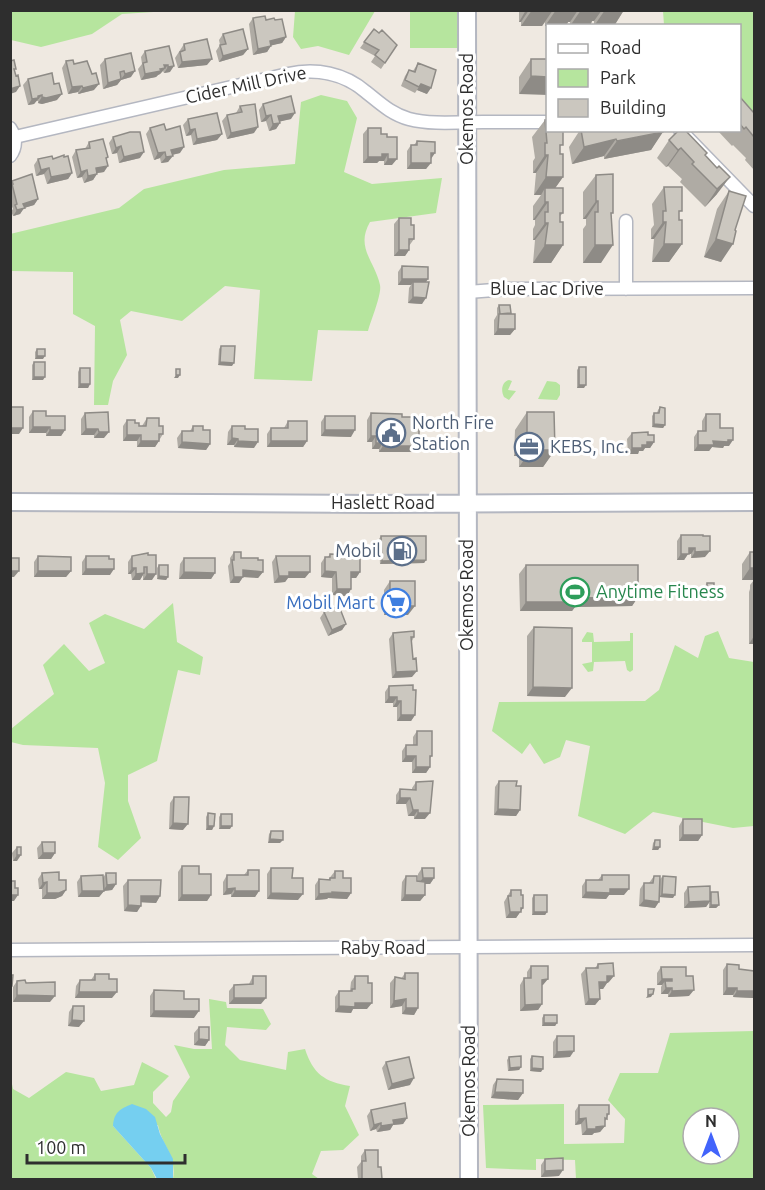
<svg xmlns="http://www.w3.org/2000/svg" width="765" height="1190" font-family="Ubuntu,sans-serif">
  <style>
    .green { fill: #b6e59e; fill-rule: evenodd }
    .water { fill: #75cff0 }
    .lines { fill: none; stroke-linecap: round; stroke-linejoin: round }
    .street-casing { stroke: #b4b7c1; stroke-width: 15 }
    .secondary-casing { stroke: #b4b7c1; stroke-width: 20 }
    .street { stroke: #fff; stroke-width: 12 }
    .secondary { stroke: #fff; stroke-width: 16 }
    .wall { fill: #afaba4 }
    .shaded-wall { fill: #8e8b86 }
    .building { fill: #cbc7bf; stroke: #8e8b86; stroke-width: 1.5 }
    .labels { text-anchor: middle; stroke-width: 6; stroke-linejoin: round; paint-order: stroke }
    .street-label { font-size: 18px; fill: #2e2e2e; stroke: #fff }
    .service-label { font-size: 18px; fill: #4e5e75; stroke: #fff; text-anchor: start }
    .leisure-label { font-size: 18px; fill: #27864d; stroke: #fff; text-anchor: start }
    .shop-label { font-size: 18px; fill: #366cbe; stroke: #fff; text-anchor: end }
  </style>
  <rect width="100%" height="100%" fill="#efe9e1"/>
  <path class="green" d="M10,11l1,-1 158,1 -47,3 -30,20 -51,13 -30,-7z
    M295,11v-1l80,1 -26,44 -31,-9 -17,3 -8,-12z
    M410,11h49v37h-49z
    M663,11h91v106l-14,-15v-76l-76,-1z
    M321,95l26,6 10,17 -13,54 28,12 70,-6 -6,35 -66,9c-15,26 5,39 10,63 2,9 -9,35 -12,46l-50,-1 -6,51 -58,-2 6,-89 -35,-4 -43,35 -51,-10 -11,9 7,35 -14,26 -5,24h-14l1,-79 -22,-12v-42l-62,-1 -1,-37 109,-26 25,-19 80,-19 71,-6 6,-62z
    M509,380l3,1 -4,9 8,1 -7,9 -5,-3c-3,-5 -3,-15 5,-17z
    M547,381l9,1 4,3v10l-3,5 -19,-1z
    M173,603l4,39 26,15 -3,18 -22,-5 -21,91 -29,14v26l13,37 -23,22 -20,-13 7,-64 -7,-35 -75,-3 -12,-3v-13l43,-35 -11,-29 21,-21 25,27 16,-8 -16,-40 16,-9 39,15z
    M718,631l11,27 25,4v164l-21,2 -80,-16 -28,22 -47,-18 12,-70 -24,-6 -6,17 -16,7 -14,-21 -8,11 -30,-23 7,-29 146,-1 14,-11 16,-45 23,13 7,-22z
    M587,632l6,1 1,9 36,-1v-8h3v37l-3,2 -3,-2 -2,-9 -31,1 -1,9 -5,1 -6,-8 10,-2v-20h-10v-2z
    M209,999l17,3 1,6 36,1 8,15 -5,6 -39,-3 -2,18 15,15 46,10 2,-18 17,-3c8,25 20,33 45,37l-5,20 14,29 -16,15 -22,1 -9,23 7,5h-146c4,-23 -11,-33 -15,-54l-45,1 38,42 5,11h-145l-1,-105 3,15 16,9 37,-26 28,6 7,13 33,-6 8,-23 27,14 -16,16v11l13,14 5,-5 2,-11 17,-24 -16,-32 20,4h18z
    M754,1031v148h-178l-1,-19 -39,-1v11l-50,-2 -3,-63 81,-1v40l60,-1 1,-24 -17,-19 12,-27h38l12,-40zM693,1118h36v36h-36z"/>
  <path class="water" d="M132,1104l14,5 9,8 5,17 13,25v20h-16l-6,-11 -38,-42c1,-14 7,-17 19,-22z"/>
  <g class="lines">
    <g class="street-casing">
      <path id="street" d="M10,128c6,9 7,19 0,28
        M680,130l74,76
        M15,137l273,-63c28,-6 56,-1 78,18 14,11 25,22 43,27 23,6 50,3 74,3 21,0 43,0 65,0
        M626,221v68
        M468,292l39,-3 247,-1
        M10,950l744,-5"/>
    </g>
    <g class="secondary-casing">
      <path id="secondary" d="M467,10l2,1170
        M10,502l365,2 379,-2"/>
    </g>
    <use href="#street" class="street"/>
    <use href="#secondary" class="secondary"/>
  </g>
  <path class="wall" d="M519,10h105l-10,16h-20v-5h-2l-2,5h-20v-4h-2l-2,4h-21v-4l-3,4h-21v-4h-2z
    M253,18l22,2 11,17 -4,6 -11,2 -4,7 -14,3 -4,-31z
    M374,29l23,16 -16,24 -10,-7 4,-6 -15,-8z
    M223,34l25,15 -5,6 -24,7 -3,-11 4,-6 -1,-5z
    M184,44l23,21 -29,3 -3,-10z
    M169,46l1,26 -6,1 -1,-2 -3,3 -2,1 -2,2 -15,3 -3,-11 4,-5 -1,-7 4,-6z
    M131,53v24l-10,3 -4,5 -14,4 -3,-24 5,-6z
    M531,59h17l-29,35v-17z
    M66,61l8,3 20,26 -16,4v-2l-10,2 -6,-26z
    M418,63l9,31 -10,-4 -2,3 -14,-7 4,-10 4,-6 4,1z
    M28,79l29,21 -15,4 -4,-1v-2h-2l-2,3 -6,1 -5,-20z
    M740,97l14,16v57l-9,-10 1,-2 -13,-13 -1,1 -15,-16h23z
    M263,104l28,15 -12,2 1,2 -4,6 -7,2 -3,-10 -5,1 -2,-12z
    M240,106l14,27 -27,6 -5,-18 5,-6 9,-2z
    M188,119l34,15 -5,6 -24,5 -2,-10 -5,1 -3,-11z
    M545,120l18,57 -8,11 8,25 -3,3v6l3,23 -12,18h-18l2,-23h-2v-11l2,-4v-5h-2v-14l8,-11h-7l2,-22h-3v-12l2,-3 -3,-21z
    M150,128l16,2 14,23 -8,2 -4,7 -7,1 -1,-5 -6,2 -8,-26z
    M368,128l13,6 11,31h-8v-4h-5l-2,2h-14v-29z
    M580,130h83l-12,20 -47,9v-3l-32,8 -3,-17z
    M113,137l27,21 -21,5 -2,-10 -5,1 -3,-11z
    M669,140l36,15 12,13v26l-12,13 -25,-25 2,-3 -14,-13 -2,1 -9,-9z
    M417,141l14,18 -5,10h-19v-18l4,-6h3z
    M89,142l19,15 -2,3 -2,12 -7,1 -4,7 -9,3 -2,-6 -5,1 -5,-21 4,-7 9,-1z
    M38,159h15l19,14 -4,6 -21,5 -3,-10 -8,2 -2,-11z
    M596,175l15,41 -10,47h-18v-34l3,-4v-6h-3v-27z
    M12,181l26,18 -4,6 -10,3 -4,6 -7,2 -2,-5 2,-2 -3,-7v-18z
    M664,187l15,28 3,29 -13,18h-17l2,-23h-3v-10l3,-4 -2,-21z
    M729,191l6,39 -14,32 -17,-5 13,-48z
    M399,218l12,7 3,14 -5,7v4l-4,6h-11v-32z
    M402,266l24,16 -4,22 -14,-1 1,-15 2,-3h-13v-13z
    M499,305l11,9 5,15 -5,6h-16v-15l3,-5v-7z
    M221,346l11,20 -14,-1 1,-16z
    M37,349l6,10h-8v-7z
    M34,362l9,18h-11v-15z
    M579,367l5,21h-7v-18z
    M80,368l10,16 -2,4h-10v-16z
    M660,407l5,18 -2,3 -11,-1v-11l2,-3h3l1,-3z
    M33,411l13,5 19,14 -4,6h-15v-3h-17v-16z
    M527,412l28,38 -12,17h-24v-11h-5l1,-26z
    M85,413l19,25h-10v-3h-13v-16z
    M371,413l31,4 17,29 -4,6h-36v-3h-7v-7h-5v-22z
    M706,414l14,14 9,18h-5l-1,2 -11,-1 -3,4h-15v-14l4,-6h4v-10z
    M325,416l26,21 -30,-1v-14z
    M147,418l12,8 4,8 -8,13h-18v-6h-14v-15l4,-6 12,6h3z
    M288,421l19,20 -4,6h-36v-13l4,-6h13z
    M193,426l10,4 7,14 -4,6 -28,-2 -1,-10 5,-7h8z
    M232,426l13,3 9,19 -20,-1v-2h-7l1,-13z
    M632,433l16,2 6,7 -4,6h-5l-2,3h-4l-1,3h-10l-1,-15z
    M681,535l24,22 -14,1v-4h-3l-4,6h-7v-19z
    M381,536l45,24 -2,3 -44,1 -1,-25z
    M234,552l7,6 17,2 5,12 -5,6 -15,-1 -4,6h-9l-2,-17 2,-3v-5z
    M750,552h4v92h-5v-52l1,-3v-4l4,-5h-12v-16z
    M148,553l4,27h-9v-5l-3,5h-8l-1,-6h-3v-12l4,-6z
    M330,554l25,3 5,15 -4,6h-5v11l-4,7 -15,-1v-17l-11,-1v-14l4,-6h3z
    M38,556l33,15 -5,6h-32v-15z
    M86,556l24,19h-28v-13z
    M276,556l29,22h-17l-3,4 -11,1 -2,-21z
    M184,558l31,15 -4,6h-32l1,-15z
    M159,565l9,12 -2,3 -9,-1v-11z
    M526,565l112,32 -6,9 -57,1 -3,4h-52l-1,-37z
    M390,581l18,34h-24v-25z
    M707,583l5,10h-7v-7z
    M324,612l22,12 -4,6 -14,6 -8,-18z
    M534,627l31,70 -38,-1v-60z
    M393,633l21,4 -2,4v36l-20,1 -3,-39z
    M389,686l26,29 -4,6h-14v-14h-4v-4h-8v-11z
    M417,731l15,25 -2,2v9l-4,6h-14v-11h-10v-11l4,-6h7v-8z
    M499,781l17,5 4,24 -4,6 -22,-1 1,-28z
    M416,782l9,37h-11v-3h-6l-2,-12h-10v-9l4,-6 12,1v-2z
    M174,797l9,33 -14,-1 1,-26z
    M208,813l6,13 -2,4h-6v-13z
    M221,814l9,15h-11v-12z
    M683,819l19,16 -4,6h-19v-15z
    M271,831l9,12h-12l1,-9z
    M655,840l5,7 -2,3h-6l1,-7z
    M42,842l13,11 -4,6h-13l-1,-11z
    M17,847v14h-4l-1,-8z
    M182,866l17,8 12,21 -4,6h-29v-29z
    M271,868l21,10 6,22 -31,-1v-25z
    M422,868l12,10 -4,6h-5v11l-5,6h-19l1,-19 4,-6 12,5v-7z
    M248,870l11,21 -4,6h-24v-3l-8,1v-13l4,-7h17z
    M335,871l8,7 8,15 -4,6 -19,-1 -1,1 -12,1v-15l4,-6 9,1z
    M42,873l17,7 7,10 -4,6 -7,3h-13v-10h-3l-1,-10z
    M106,873l10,11 -4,6 -8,1 -5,6h-21l-1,-15 4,-6 22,2z
    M602,875l22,20h-15l-3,4 -24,-1v-12l4,-6h12z
    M654,876l6,3 3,-3 10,22 -13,-1 -5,11 -16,-2 1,-17 4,-6h5z
    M128,880l32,16 -4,7 -15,-1 -4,10 -13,-1 -1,-25z
    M688,887l22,5 9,13 -3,3h-7v-5l-3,4 -22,1v-15z
    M511,890l12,18 -7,10h-10l-2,-16z
    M534,895l13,17 -2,3h-13v-17z
    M598,964l11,18 -2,1 -4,6h-4l1,10 -5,6h-10l-4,-31 5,-6h9z
    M727,964l12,5 15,2v25l-1,2 -20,-1v-2h-10v-25z
    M531,966l12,19h-1v19l-4,6 -18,1v-26l4,-7h3v-6z
    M661,967l25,9 3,20 -21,1v-3h-7v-7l1,-2h-5v-12z
    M405,973l13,35 -4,7 -12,-1v-8l-12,2v-25l5,-6 6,2z
    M95,974l17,24h-37l1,-12 4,-6h11z
    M253,976l8,28h-32v-13l5,-6 15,-1z
    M355,976l12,33h-14l-2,4 -16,-1v-15l4,-6h11l1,-9z
    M17,981l9,2 24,19h-37v-15z
    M154,990l40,28 -44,-1v-21z
    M73,1006l6,21 -11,-1 1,-14z
    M544,1015l13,8 -2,3h-13v-8z
    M199,1027l10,13 -4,6 -11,-1v-12z
    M557,1036l13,21 -17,1v-16z
    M532,1056l9,16 -11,-1v-12z
    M509,1057l12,10 -2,3 -11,1 -1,-11z
    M386,1062l24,23 -22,5 -6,-22z
    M497,1079l26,14 -5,7 -27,-2 2,-13z
    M579,1105l30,9 -4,7v5l-5,6 -6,1 -2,2h-10l-1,-11 -6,1v-14z
    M371,1110l36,8 -4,6 -10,1 -3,5 -13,2 -1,-3 -6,2 -3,-15z
    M365,1150l13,17 4,12h-24l-1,-12 4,-5v-6z
    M545,1159l14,17 -18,1v-12z"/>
  <path class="shaded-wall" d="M526,10h3l-8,12h-2z
    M532,10h21l-11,16h-21z
    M556,10h22l-8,12h-2l-2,4h-21z
    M581,10h21l-8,11h-2l-2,5h-20z
    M605,10h19l-10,16h-20z
    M286,37l-4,6 -17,4 5,-6z
    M271,46l-4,6 -14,3 5,-6z
    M248,49l-5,6 -24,7 4,-6z
    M212,59l-5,6 -29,3 4,-6z
    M164,65h4l-8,9 -2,1 -2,2 -15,3 4,-6z
    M174,66l-4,6 -6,1 4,-6z
    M135,71l-4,6 -10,3 -4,5 -14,4 5,-6 13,-4 4,-5z
    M531,76l17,1v18l-29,-1z
    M99,84l-5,6 -16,4 5,-6z
    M421,84l10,4 -4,6 -10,-4z
    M20,86l-4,6 -6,2v-5z
    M82,86l-4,6 -10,2 4,-7z
    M62,94l-5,6 -15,4 -4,-1 4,-6z
    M42,95l-8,9 -6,1 4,-6 6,-3z
    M295,113l-4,6 -17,4 4,-7z
    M271,115l-5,6 -5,1 5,-6z
    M280,123l-4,6 -7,2 4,-7z
    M258,127l-4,6 -27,6 4,-6z
    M195,129l-4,6 -5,1 4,-6z
    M663,132l-12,18 -47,9 13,-18z
    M222,134l-5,6 -24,5 4,-6z
    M616,139l-12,17 -32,8 12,-17z
    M121,146l-4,7 -5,1 4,-6z
    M184,147l-4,6 -13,3 4,-6z
    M681,148l-13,18 -2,1 12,-17z
    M144,152l-4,6 -21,5 5,-6z
    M165,152l-5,6 -6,2 4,-7z
    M431,153h4l-4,6h-5z
    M382,154h6l-4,7h-5l-2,2h-14l5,-6z
    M545,155h3l-12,18h-3z
    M173,156l-5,6 -7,1 5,-6z
    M388,159h9l-5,6h-8z
    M411,163h20l-5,6h-19z
    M108,166l-4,6 -13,2 5,-6z
    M49,168l-5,6 -8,2 5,-6z
    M87,170l-5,7 -5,1 4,-6z
    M72,173l-4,6 -21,5 4,-7z
    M97,174l-4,6 -9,3 4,-7z
    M546,177h17l-12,17 -6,-6 -4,7h-7z
    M730,177l-13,17 -12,13 12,-18z
    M38,199l-4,6 -10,3 -4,6 -7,2 4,-6 6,-6z
    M596,201h2l-12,18h-3z
    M545,202h3l-13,18h-2z
    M663,222h3l-12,17h-3z
    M545,223h3l-13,17h-2z
    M716,239l17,5 -12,18 -17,-5z
    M664,244h18l-13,18h-17z
    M545,245h18l-12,18h-18z
    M595,245h18l-12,18h-18z
    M399,250h10l-4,6h-11z
    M402,279h26l-4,6 -11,-3 -2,3h-13z
    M413,297l13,1 -4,6 -14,-1z
    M498,329h17l-5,6h-16z
    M37,356h8l-2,3h-8z
    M220,362l14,1 -2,3 -14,-1z
    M176,375h4l-2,3h-4z
    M34,377h11l-2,3h-11z
    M80,384h10l-2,4h-10z
    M579,385h7l-2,3h-7z
    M654,424l11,1 -2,3 -11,-1z
    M33,427h17l-4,6h-17z
    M10,428h13l-4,6h-9z
    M86,429h12l-4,6h-13z
    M50,430h15l-4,6h-15z
    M325,430h30l-4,7 -30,-1z
    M99,432h10l-5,6h-10z
    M127,435h14l-4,6h-14z
    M371,436h5l-4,6h-5z
    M232,438l6,1 -4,6h-7z
    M527,438h4l-12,18h-5z
    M733,440l-4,6h-5l-1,2 -11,-1 -3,4h-15l4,-6 15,-4z
    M141,441h18l-4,6h-18z
    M238,441l20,1 -4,6 -20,-1z
    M271,441h36l-4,6h-36z
    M182,442l28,2 -4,6 -28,-2z
    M647,442h7l-4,6h-5l-2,3h-4l-1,3h-10l4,-6 10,-3z
    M376,443h7l-4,6h-7z
    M383,446h36l-4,6h-36z
    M531,450h24l-12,17h-24z
    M689,548h6l-4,6h-3l-4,6h-7l4,-6z
    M710,551l-5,6 -14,1 4,-6z
    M426,560l-2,3 -44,1 2,-3z
    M132,568h4l-5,6h-3z
    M750,568h4v12h-12z
    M86,569h28l-4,6h-28z
    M243,570l20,2 -5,6 -15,-1 -4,6h-9l4,-6z
    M10,571h9l-5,6h-4z
    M38,571h33l-5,6h-32z
    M325,571l11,1 -4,6 -11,-1z
    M184,572l31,1 -4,6h-32z
    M289,572h21l-5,6h-17l-3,4 -11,1 5,-7z
    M351,572h9l-4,6h-9z
    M144,573l-4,7h-8l4,-6z
    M147,574h9l-4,6h-9z
    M159,576l9,1 -2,3 -9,-1z
    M337,589h14l-4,7 -15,-1z
    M707,590h7l-2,3h-7z
    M638,597l-6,9 -57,1 -3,4h-52l6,-9 52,-4z
    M390,606h25l-7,9h-24z
    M346,624l-4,6 -14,6 4,-6z
    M754,636v8h-5z
    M417,671l-5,6 -20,1 4,-6z
    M533,687l39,1 -7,9 -38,-1z
    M389,697h8l-4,6h-8z
    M397,701h4l-4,6h-4z
    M401,715h14l-4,6h-14z
    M406,756h10l-4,6h-10z
    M416,767h14l-4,6h-14z
    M400,798h10l-4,6h-10z
    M498,809l22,1 -4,6 -22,-1z
    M413,810h5l-4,6h-6z
    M418,813h12l-5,6h-11z
    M173,823l15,1 -5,6 -14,-1z
    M208,826h6l-2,4h-6z
    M221,826h11l-2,3h-11z
    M683,835h19l-4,6h-19z
    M270,839l13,1 -3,3h-12z
    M654,847h6l-2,3h-6z
    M43,853h12l-4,6h-13z
    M17,855h4l-4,6h-4z
    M423,878h11l-4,6h-12z
    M47,882l-5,7h-3l4,-6z
    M116,884l-4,6 -9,1 4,-6z
    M235,888l-4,6 -8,1 4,-6z
    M610,889h19l-5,6h-15l-3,4 -24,-1 4,-6z
    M66,890l-4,6 -7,3h-13l5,-6z
    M82,891h22l-5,6h-21z
    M235,891h24l-4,6h-24z
    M332,892l19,1 -4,6 -19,-1 -1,1 -12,1 4,-6z
    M271,893l32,1 -5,6 -31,-1z
    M662,894l13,1 -2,3 -14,-1z
    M10,895h8l-4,6h-4z
    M182,895h29l-4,6h-29z
    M405,895h20l-5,6h-19z
    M141,896h19l-4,7 -20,-1z
    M644,900l15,2 -4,6 -16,-2z
    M710,901l-4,6 -22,1 5,-6z
    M128,905l13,1 -4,6 -13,-1z
    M711,905h8l-3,3h-7z
    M521,908h2l-7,10h-10l4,-6z
    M534,912h13l-2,3h-13z
    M607,976h7l-5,6 -2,1 -4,6h-8l4,-7z
    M548,979l-5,6 -5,1 4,-6z
    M662,979h10l-5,6 -2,-4 -3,4h-5z
    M666,988h6l-4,6h-7z
    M727,988h10l-4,7h-10z
    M694,990l-5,6 -21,1 4,-6z
    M737,991h17v5l-1,2 -20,-1z
    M79,992h38l-5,6h-37z
    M653,994l-2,3 -5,1 2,-3z
    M17,995l38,1 -5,6h-37z
    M234,998h32l-5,6h-32z
    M406,999l-4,7 -12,2 4,-7z
    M589,999h11l-5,6h-10z
    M355,1003h17l-5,6h-14l-2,4 -16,-1 4,-6z
    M542,1004l-4,6 -18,1 5,-6z
    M406,1008h12l-4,7 -12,-1z
    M154,1011h45l-5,7 -44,-1z
    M72,1020l12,1 -5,6 -11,-1z
    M544,1023h13l-2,3h-13z
    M199,1039l10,1 -4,6 -11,-1z
    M574,1051l-4,6 -17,1 4,-6z
    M521,1067l-2,3 -11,1 2,-3z
    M532,1068l11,1 -2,3 -11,-1z
    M414,1078l-4,7 -22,5 4,-6z
    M495,1092l28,1 -5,7 -27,-2z
    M407,1118l-4,6 -10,1 -3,5 -13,2 4,-6 12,-6z
    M586,1118l-5,6 -6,1 4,-6z
    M381,1123l-5,6 -6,2 4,-6z
    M605,1126l-5,6 -6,1 -2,2h-10l5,-6 9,-2z
    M563,1170l-4,6 -18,1 4,-6z"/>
  <path class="building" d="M265,16l1,4 8,-2 1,2 7,-1 4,18 -16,4 1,5 -13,3 -5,-31z
    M243,29l5,20 -25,7 -3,-11 6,-1 -3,-10z
    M374,29l5,4 3,-3 15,15 -12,18 -10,-8 4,-5 -15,-8z
    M207,39l5,20 -30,3 -2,-10 5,-2 -1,-6z
    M169,46l5,20 -6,1v-2h-4l1,3 -5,1 1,2 -16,3 -2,-11 4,-1 -2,-11z
    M131,53l4,18 -10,3 -1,-3 -4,1 1,7 -13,4 -3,-24z
    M531,59h17v18l-17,-1z
    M14,60l2,9h-2l2,7 2,-1 2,11 -10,3v-28z
    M73,60l1,4 13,-3 5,13 4,-1 3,11 -16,4 -1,-2 -10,1 -6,-26z
    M418,63l18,7 -5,18 -10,-4 -2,3 -14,-7 4,-10 6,2z
    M52,73l2,11 5,-1 3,11 -16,4 -4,-1v-2l-4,1v2l-6,1 -4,-20z
    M291,96l4,17 -17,3 2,7 -7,1 -2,-9 -5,1 -3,-12z
    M740,97l14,16v24l-8,-10 -2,2 -4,-5z
    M255,104l3,23 -27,6 -4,-18 15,-3 -2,-6z
    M217,113l5,21 -25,5 -2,-10 -5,1 -2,-11z
    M545,120h3v10h15v15h-3v9h3v23h-17l2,-22h-3v-12h2z
    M164,124l2,6 14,-4 4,21 -13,3 2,6 -7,1 -1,-5 -7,1 -8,-25z
    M368,128h13v6h6v3h10v22h-9v-5h-6v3h-14z
    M581,130h82v2l-46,9 -1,-2 -32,8z
    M679,130h6l22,23 -2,2 12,13 2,-2 11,11 -13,12 -25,-25 2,-2 -13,-14 -3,2 -9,-10z
    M130,132h10l4,20 -20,5 -3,-11 -5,2 -3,-11z
    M103,139l5,18 -2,1 2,8 -12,2 1,6 -9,2 -1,-6 -6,2 -5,-22 14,-2 -1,-6z
    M417,141l18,1v11h-4v10h-20v-18h6z
    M64,155v2l4,-1 4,17 -21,4 -2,-9 -8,2 -3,-11 14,-3 1,3z
    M32,174l6,25 -15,5 2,4 -8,2 -2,-5 2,-1 -5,-20h1l-1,-3z
    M613,174v39h-2l2,32h-18v-33h3v-11h-2v-26z
    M664,187h18v24h-3v9h3v24h-18l2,-22h-3v-11h3z
    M545,188h18v25h-3v9h3v23h-18l3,-22h-3v-11h3v-10h-3z
    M729,191l17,5 -11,34 1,1 -3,13 -17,-5z
    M399,218h12v7h3v14h-5v11h-10z
    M402,266l26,1v12h-26z
    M413,282h16l-3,16 -13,-1z
    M499,305h11l1,8 -11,1z
    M499,314h16v15h-17z
    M221,346h14l-1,17 -14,-1z
    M37,349h8v7h-8z
    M34,362h11v15h-11z
    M579,367h7v18h-7z
    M80,368h10v16h-10z
    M176,369h4v6h-4z
    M10,407h13v21h-13z
    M660,407l5,1v17l-11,-1v-11h5z
    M33,411h13v5h19v14h-15v-3h-17z
    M108,412l1,20h-10l-1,-3h-12l-1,-16z
    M527,412h27l1,38h-24v-12h-4z
    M371,413l31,1v3h17v29h-36v-3h-7v-7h-5z
    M706,414h14v14h13v12h-5v2l-15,-1 1,4h-16v-14h8z
    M325,416h30v14h-30z
    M147,418h12v8h4v8h-4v7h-18v-6h-14v-15h8v3h4v3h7z
    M288,421h19v20h-36v-13h17z
    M193,426h10v4h7v14l-28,-2v-11h11z
    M232,426h13v3h13v13l-20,-1v-2l-6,-1z
    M648,432v3h6v7h-7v3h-5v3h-10v-15z
    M681,535h22v1h7v15l-15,1v-4h-6v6h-8z
    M381,536h45v24l-44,1z
    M234,552h7v6h17v2h5v12l-20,-2v7h-9l-2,-17h2z
    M750,552h4v16h-4z
    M148,553v2h8v19h-9v-7h-3v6l-8,1v-6h-4v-12z
    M330,554l25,1v2h5v15h-9v17h-14l-1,-17 -11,-1v-14h5z
    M38,556l33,1v14h-33z
    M86,556h23v3h5v10h-28z
    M276,556h34v16h-21v4h-10z
    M10,558h9v13h-9z
    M184,558h31v15l-31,-1z
    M159,565h9v12l-9,-1z
    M526,565h112v32l-60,1v4h-52z
    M390,581h25v25h-25z
    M707,583h7v7h-7z
    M339,606l7,18 -14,6 -8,-18z
    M534,627l38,1v60l-39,-1z
    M414,631v6h-3l2,22 3,-1 1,13 -21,1 -3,-39z
    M413,685v5h3l-1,25h-14v-14h-4v-4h-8v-11z
    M417,731h15v25h-2v11h-14v-11h-10v-11h11z
    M433,781l-3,32h-12v-3h-5l-3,-12h-10v-9l16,1v-8z
    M499,781h18l-1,5h5l-1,24 -22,-1z
    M174,797h15l-1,27 -15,-1z
    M208,813l7,1 -1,12h-6z
    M221,814h11v12h-11z
    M683,819h19v16h-19z
    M271,831h12v9l-13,-1z
    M655,840h5v7h-6z
    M42,842h13v11h-12z
    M17,847h4v8h-4z
    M182,866h17v8h12v21h-29z
    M271,868h22l-1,10h11v16l-32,-1z
    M422,868h12v10h-11z
    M248,870h11v21h-24v-3l-8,1v-14h21z
    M335,871h8v7h8v15l-19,-1v1l-13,1v-15l11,1v-2h5z
    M59,872v8h7v10l-7,3h-12v-11l-4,1 -1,-10z
    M106,873h10v11l-9,1z
    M103,875l1,16h-22l-1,-15z
    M602,875h27v14h-19v4l-24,-1v-12h16z
    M406,876h11v5l8,1v13h-20z
    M654,876h6l-1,26 -15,-2v-17h9z
    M663,876l13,1 -1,18 -13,-1z
    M128,880h33l-1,16h-19v10l-13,-1z
    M10,881h5v7h3v7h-8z
    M710,886v15l-21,1 -1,-15z
    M511,890h10v5h2v13h-2v4h-11l-2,-16h3z
    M711,892h7l1,13h-8z
    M534,895h13v17h-13z
    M613,963l1,13h-7v6h-8l1,17h-11l-3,-31h12v-4z
    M727,964l12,1v4l15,2v20h-17v-3h-10z
    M531,966h17v13l-6,1v24l-17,1 -1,-27h7z
    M661,967h25v9h7l1,14 -22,1v-3h-6l-1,-7h7v-2h-10z
    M405,973h13v35h-12v-9l-12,2 1,-24 10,2z
    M95,974h14v5h8v13h-38l1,-12h15z
    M10,975h3l-1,11h-2z
    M253,976h13v22h-32v-13l19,-1z
    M355,976h13v7h4v20h-17v4l-16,-1v-15h13v-2h3z
    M25,980l1,3 29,-1v14l-38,-1v-14z
    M648,989h6l-1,5 -5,1z
    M154,990l30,1v8h15v12h-45z
    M73,1006h11v15l-12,-1z
    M544,1015h13v8h-13z
    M199,1027h10v13l-10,-1z
    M557,1036h17v15l-17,1z
    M521,1056v11l-11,1 -1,-11z
    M532,1056l11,1v12l-11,-1z
    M409,1057l5,21 -22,6 -6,-22z
    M497,1079l26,1v13l-28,-1z
    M405,1103l2,15 -14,2 1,4 -13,2v-3l-7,2 -3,-15z
    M579,1105h30v9h-2v5l-2,-1v8l-9,1v2h-9l-1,-11 -7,1z
    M365,1150h13v17h3l1,12h-20v-18h4z
    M563,1158v12l-18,1v-12z"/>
  <defs>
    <g id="civic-ring" transform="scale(1.5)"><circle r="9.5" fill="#fff" stroke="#5c6f8a" stroke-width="1.5"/><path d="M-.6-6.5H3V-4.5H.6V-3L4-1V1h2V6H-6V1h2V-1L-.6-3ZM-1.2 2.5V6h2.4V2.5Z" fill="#5c6f8a"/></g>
    <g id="office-ring" transform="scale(1.5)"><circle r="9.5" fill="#fff" stroke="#5c6f8a" stroke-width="1.5"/><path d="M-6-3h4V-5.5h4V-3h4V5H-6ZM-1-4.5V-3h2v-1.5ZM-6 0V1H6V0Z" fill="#5c6f8a"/></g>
    <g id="fuel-ring" transform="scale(1.5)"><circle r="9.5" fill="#fff" stroke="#5c6f8a" stroke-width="1.5"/><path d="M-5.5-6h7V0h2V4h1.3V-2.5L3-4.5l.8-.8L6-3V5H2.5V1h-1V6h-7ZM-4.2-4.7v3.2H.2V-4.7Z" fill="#5c6f8a"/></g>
    <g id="stadium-ring" transform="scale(1.5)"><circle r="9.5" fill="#fff" stroke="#2e9e5b" stroke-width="1.5"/><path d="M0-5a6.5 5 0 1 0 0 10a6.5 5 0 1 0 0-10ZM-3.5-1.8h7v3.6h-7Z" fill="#2e9e5b"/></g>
    <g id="supermarket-ring" transform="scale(1.5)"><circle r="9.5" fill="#fff" stroke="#3f7fe0" stroke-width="1.5"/><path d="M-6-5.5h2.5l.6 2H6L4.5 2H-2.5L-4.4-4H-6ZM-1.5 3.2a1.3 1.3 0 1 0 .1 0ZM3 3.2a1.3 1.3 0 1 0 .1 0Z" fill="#3f7fe0"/></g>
  </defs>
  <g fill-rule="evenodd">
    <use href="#civic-ring" x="391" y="433"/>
    <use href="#office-ring" x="529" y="447"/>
    <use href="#fuel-ring" x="402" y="551"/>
    <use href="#stadium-ring" x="575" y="592"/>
    <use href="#supermarket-ring" x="396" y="603"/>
  </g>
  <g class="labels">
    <g class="street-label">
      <text transform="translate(246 85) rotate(-12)" y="6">Cider Mill Drive</text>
      <text transform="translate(467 109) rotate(-90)" y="6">Okemos Road</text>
      <text x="547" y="295">Blue Lac Drive</text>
      <text x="383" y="509">Haslett Road</text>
      <text transform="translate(467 595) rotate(-90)" y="6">Okemos Road</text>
      <text x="383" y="954">Raby Road</text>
      <text transform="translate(469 1081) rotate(-90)" y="6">Okemos Road</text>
    </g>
    <g class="service-label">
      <text x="412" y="429">North Fire<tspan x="412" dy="21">Station</tspan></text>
      <text x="550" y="453">KEBS, Inc.</text>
      <text x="381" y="557" text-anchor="end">Mobil</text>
    </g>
    <g class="leisure-label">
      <text x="596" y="598">Anytime Fitness</text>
    </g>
    <g class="shop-label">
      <text x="375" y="609">Mobil Mart</text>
    </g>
  </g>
  <rect width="765" height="1190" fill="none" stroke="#2e2e2e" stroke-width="24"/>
  <rect x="546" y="24" width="195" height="108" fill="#ffffff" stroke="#ababab" stroke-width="1.5"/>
  <rect x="558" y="44" width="30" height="9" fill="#ffffff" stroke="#ababab" stroke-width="1.5"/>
  <text x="600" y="54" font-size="18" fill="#2e2e2e">Road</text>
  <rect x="558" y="69" width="30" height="18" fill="#b6e59e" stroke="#ababab" stroke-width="1.5"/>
  <text x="600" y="84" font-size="18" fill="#2e2e2e">Park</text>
  <rect x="558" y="99" width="30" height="18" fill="#cbc7bf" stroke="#ababab" stroke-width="1.5"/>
  <text x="600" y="114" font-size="18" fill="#2e2e2e">Building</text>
  <g transform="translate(711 1136)"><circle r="28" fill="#ffffff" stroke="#ababab" stroke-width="1.5"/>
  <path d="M0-4.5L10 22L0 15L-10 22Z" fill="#4264fb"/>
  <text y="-9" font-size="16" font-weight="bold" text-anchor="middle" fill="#2e2e2e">N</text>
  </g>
  <path d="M27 1154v9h158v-9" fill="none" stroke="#2e2e2e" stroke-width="3"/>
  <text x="36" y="1154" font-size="18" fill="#2e2e2e" stroke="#ffffff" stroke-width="4.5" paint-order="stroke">100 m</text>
</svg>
